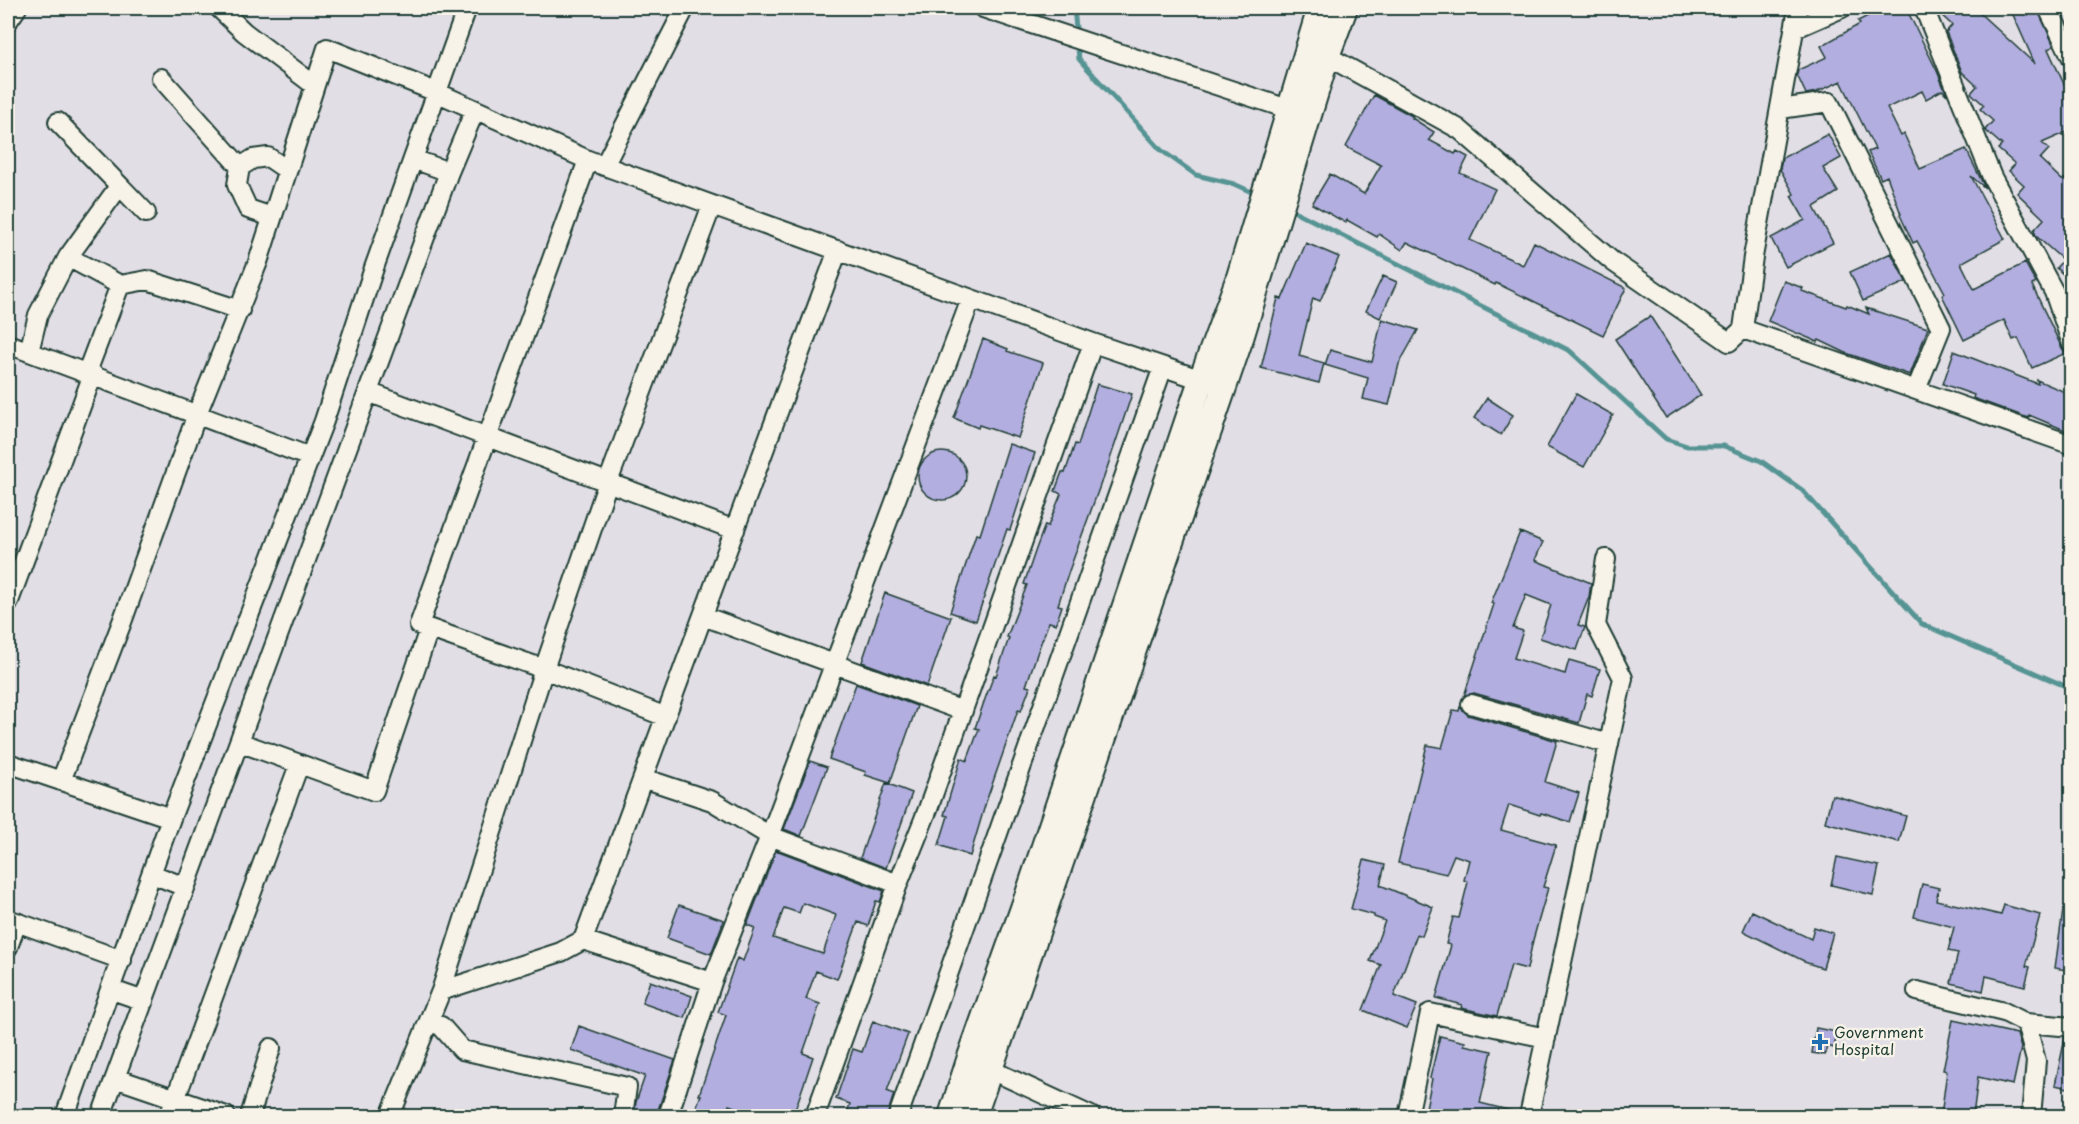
<svg xmlns="http://www.w3.org/2000/svg" width="2079" height="1124" font-family="'Playpen Sans',sans-serif">
  <style>
    .lines { fill: none; stroke-linecap: round; stroke-linejoin: round }
    .stream { stroke: #579494; stroke-width: 5 }
    .building { fill: #b2aedf; stroke: #1f3d34; stroke-width: 1.5; fill-rule: evenodd }
    .minor-casing { stroke: #1f3d34; stroke-width: 22 }
    .tertiary-casing { stroke: #1f3d34; stroke-width: 28 }
    .minor { stroke: #f7f3e8; stroke-width: 18 }
    .tertiary { stroke: #f7f3e8; stroke-width: 24 }
    .poi-dot { fill: #1f6fb2; stroke: #f7f3e8; stroke-width: 2 }
    .labels { text-anchor: middle; stroke-width: 4.5; stroke-linejoin: round; paint-order: stroke }
    .poi-label { font-size: 15px; fill: #1f3d34; stroke: #f7f3e8; text-anchor: start }
  </style>
  <rect width="100%" height="100%" fill="#e2dee5"/>
  <filter id="ink" filterUnits="userSpaceOnUse"><feTurbulence type="fractalNoise" baseFrequency=".0167" numOctaves="2"/><feDisplacementMap in="SourceGraphic" scale="12" xChannelSelector="R" yChannelSelector="G"/><feConvolveMatrix kernelMatrix="1 2 1 2 8 2 1 2 1" color-interpolation-filters="sRGB"/></filter>
  <g filter="url(#ink)">
    <g class="lines">
      <path class="stream" d="M1074,8l5,51 82,91 35,25 38,9 22,10
        M1286,207l284,144 96,88 21,7h37l37,15 41,29 120,134 150,65"/>
    </g>
    <path class="building" d="M1883,8h23l31,63 10,24 -5,-5 -16,9 -4,-8 -35,17 14,28 3,-2 16,35 46,-20 19,39 -14,-12 34,63 -44,24 13,26 51,-26 11,20 -4,2 30,63 4,5 -34,15 -14,-30 -5,2 -9,-20 -40,20 -22,-45 3,-2 -28,-52 -4,2 -13,-28 1,-1 -14,-38 -6,3 -13,-27 7,-3 -34,-68 -24,11 -11,2 -9,-19 1,-5 29,-13 -6,-11 39,-22 -2,-3z
      M1936,8h38l61,56 -25,-56h27l17,38 -6,3 16,35 8,-3v49l-30,13 7,6 -9,10 22,21 10,-4v106l-16,-14 7,-8 -27,-24 -2,-6 10,-11 -27,-26 7,-8 -15,-14 6,-7 -17,-15 4,-4 -17,-15 8,-9 -13,-12 4,-4 -13,-12 6,-7 -15,-14 -16,-40 6,-7 -14,-13z
      M1374,95l38,21v2l22,14 -5,8 26,14 2,-3 11,6 -8,16 35,16 -25,51 53,25 11,-23 92,46 -23,47 -107,-52 -1,2 -88,-43 -5,8 -23,-16 -2,3 -30,-17 -1,3 -34,-19 18,-30 34,20 17,-29 -35,-18z
      M1828,134l13,24 -18,10 15,24 -24,15 19,36 -47,24 -15,-29 34,-18 -14,-24 3,-2 -14,-25 2,-11z
      M1306,243l33,14 -19,44 -7,-3 -14,58 25,7 -5,20 -58,-15 17,-70 4,1z
      M1891,253l15,29 -43,19 -13,-29z
      M1383,276l14,6 -17,36 -14,-7z
      M1784,281l19,7 -1,3 44,16 1,-2 22,9 -3,-6 62,20 -18,47 -64,-22 -27,-13 -1,2 -50,-21z
      M1650,316l51,79 -35,23 -51,-79z
      M1382,319l36,11 -19,34 -10,41 -26,-6 5,-21 -43,-13 5,-15 42,12z
      M983,339l25,10 -1,2 36,12 -25,75 -39,-13 -1,3 -24,-10z
      M1954,351l84,33 -1,-4 35,15v38l-43,-18 -1,3 -55,-20 1,-3 -31,-11z
      M1097,384l35,10 -29,86h-1l-33,91 -11,34 4,1 -6,18 -7,-2 -10,26 -13,38 4,1 -9,24 -3,-1 -32,92 -16,54 -31,-11 9,-29 -4,-1 17,-57 6,3 12,-32 -4,-1 10,-29 9,-24 2,1 13,-38 -2,-1 20,-52 -3,-1 12,-35 9,-24 3,1 13,-32 -6,-3 7,-19 3,1 10,-29 3,1z
      M1576,394l37,21 -29,52 -37,-20z
      M1487,398l26,17 -12,20 -27,-17z
      M1009,444l26,9 -25,77 -3,-1 -31,92 -26,-9 26,-78 4,1z
      M918 476a24 24 0 1 1 48 0a24 24 0 1 1-48 0Z
      M1520,532l23,10 -8,18 56,23 -2,14 -11,28 7,2 -8,23 -37,-12 11,-33 -25,-10 -13,33 10,3 -9,27 51,16 4,-14 31,9 -8,27 -5,-2 -8,29 -105,-30 -10,3 30,-92 -3,-1z
      M885,593l66,24 -24,69 -65,-24z
      M856,684l61,22 -27,77 -25,-8 1,-3 -37,-13z
      M1460,707l8,8 89,26 -12,41 34,11 -9,29 -29,-9 -1,2 -31,-10 -8,25 55,15 -13,42 5,1 -15,52 -6,29 -16,-4 -14,51 -36,-8 1,-3 -26,-7 15,-53 -5,-1 7,-27 6,1 9,-36 -4,-2 5,-20 -15,-5 -8,19 -48,-11 29,-118 15,3 11,-38 6,1z
      M810,761l17,6 -26,69 -17,-7z
      M886,783l26,10 -26,75 -26,-10z
      M1832,795l74,21 -7,26 -74,-20z
      M776,850l108,41 -4,11 -4,-1 -8,25 -10,-4 -21,57 -21,-8 -10,28 14,5 -17,49 10,4 -20,59h-32l-32,-11 -4,11h-32l8,-21h-2l27,-80 -8,-3 19,-54 6,3 12,-33 -8,-3zM803,903l33,12 -13,39 -50,-16 11,-30 15,5z
      M1837,857l42,9 -6,29 -42,-10z
      M1364,860l21,5 -5,20 53,22 -11,29 -5,-2 -23,62 23,9 -10,23 -44,-18 18,-45 -11,-4 15,-40 -11,-4v-2l-23,-6z
      M1922,884l17,4 -3,12 65,15 3,-10 36,10 -14,51 4,1 -5,19 -39,-10 -3,15 -32,-8 7,-30 -10,-2 6,-24 -40,-10z
      M679,905l45,15 -13,34 -44,-16z
      M2063,910l9,1v60l-17,-3z
      M1752,911l59,28 3,-12 19,6 -10,35 -19,-6v-1l-61,-30z
      M650,981l42,15 -7,22 -43,-15z
      M1953,1020l64,14 4,14 -8,37 -35,-8 -5,39h-32l6,-45 -4,-1z
      M873,1021l35,13 -21,57 7,3 -7,22h-41l4,-12 -14,-5 17,-50 9,3z
      M579,1026l96,34 -19,56h-22l2,-14 9,-26 -74,-26z
      M1816,1028l21,4 -3,16 -7,-2 -2,9 -13,-2z
      M1440,1036l25,6 -1,3 28,6 -12,52 36,9 -1,4h-87l1,-7 -3,-1 6,-29 -2,-1z
      M2065,1038h7v51l-17,-4z"/>
    <g class="lines">
      <g class="minor-casing">
        <path id="minor" d="M219,8l25,24 70,53
          M983,8l305,101
          M1924,8l68,169 62,115 18,52
          M2048,8l24,50
          M8,21l9,-13
          M1794,29l48,-21
          M1327,56l132,73 153,132 117,81 14,-13 10,-72 45,-249
          M161,78l79,89 -3,18 11,24 24,8
          M1780,109l49,-7 112,226 -25,62
          M413,159l36,13
          M588,160l-169,465 125,44 122,48
          M604,166l81,-158
          M240,167l13,-8 15,-2 19,13
          M121,187l25,26
          M68,257l52,28 -33,87
          M120,285l27,-5 93,30
          M1743,329l329,116
          M8,344l302,113
          M29,352l9,-37 30,-58 47,-65 6,-5 -63,-65
          M368,392l367,138
          M8,604l85,-230
          M703,616l260,95
          M1471,704l138,40
          M239,742l135,49 55,-162
          M8,763l163,55
          M643,778l69,23 58,35 128,48
          M61,781l61,-159 75,-208 61,-152 69,-214 109,44 152,68 505,183 118,40
          M152,874l33,13
          M8,919l114,41
          M583,940l129,42 -44,134
          M8,947l9,-25
          M712,982l58,-146 201,-537
          M112,990l32,11
          M441,991l120,-39 22,-12 255,-690
          M1917,991l87,21 22,11 10,38 -5,55
          M429,1022l12,4 21,24 165,37 -4,29
          M2026,1023l46,4
          M989,1069l102,47
          M115,1078l111,38
          M65,1116l106,-298 153,-397 50,-153 93,-260
          M101,1116l348,-944 26,-62
          M169,1116l130,-351
          M250,1116l21,-68
          M390,1116l51,-125 103,-322 64,-187 104,-277
          M815,1116l83,-232 30,-75 165,-466
          M898,1116l265,-749
          M1408,1116l22,-103 116,25
          M1529,1116l94,-438 -27,-53 10,-66"/>
      </g>
      <g class="tertiary-casing">
        <path id="tertiary" d="M951,1116l19,-59 58,-163 173,-514 38,-103 81,-269
          M974,1116l268,-781 85,-279 18,-48"/>
      </g>
      <use href="#minor" class="minor"/>
      <use href="#tertiary" class="tertiary"/>
    </g>
  </g>
  <path class="poi-dot" d="M1817 1033h6v6h6v6h-6v6h-6v-6h-6v-6h6z"/>
  <g class="labels">
    <g class="poi-label">
      <text x="1834" y="1038">Government<tspan x="1834" dy="17">Hospital</tspan></text>
    </g>
  </g>
  <rect width="2079" height="1124" fill="none" stroke="#f7f3e8" stroke-width="30"/>
  <rect x="15" y="15" width="2049" height="1094" fill="none" stroke="#1f3d34" stroke-width="2" filter="url(#ink)"/>
</svg>
